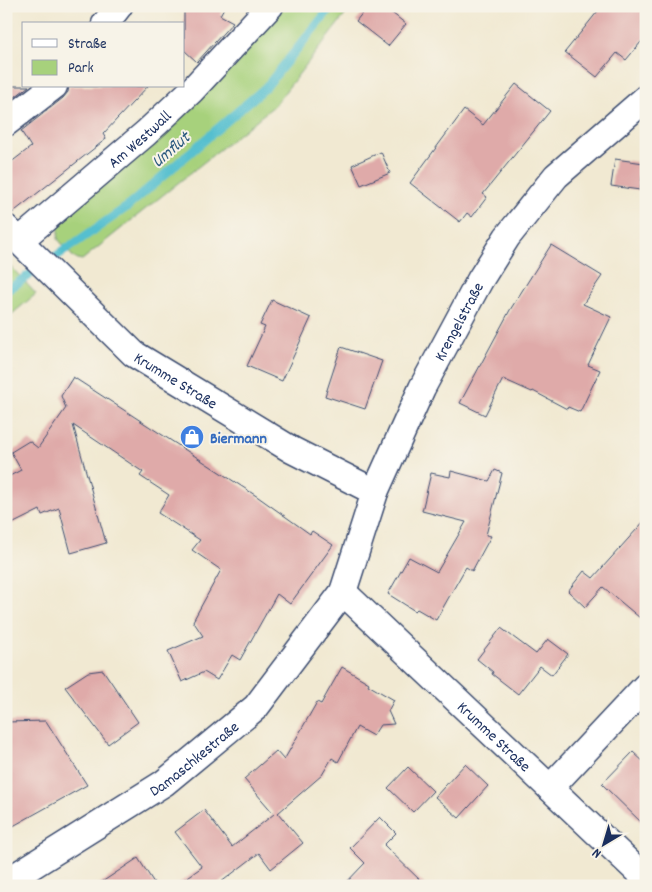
<svg xmlns="http://www.w3.org/2000/svg" width="652" height="892" font-family="Dekko,sans-serif">
  <style>
    .green { fill: #a7d17c; stroke: #61806d }
    .lines { fill: none; stroke-linecap: round; stroke-linejoin: round }
    .stream { stroke: #54bfcf; stroke-width: 9 }
    .building { fill: #dfaaa9 }
    .street-casing { stroke: #3b4b6f; stroke-width: 29 }
    .street { stroke: #fff; stroke-width: 26 }
    .labels { text-anchor: middle; stroke-width: 4; stroke-linejoin: round; paint-order: stroke }
    .street-label { font-size: 16px; fill: #1b2f5e; stroke: #f7f3e8 }
    .shop-label { font-size: 16px; font-weight: bold; fill: #366cbe; stroke: #f7f3e8; text-anchor: start }
    .water-label { font-size: 18px; font-style: italic; fill: #2c5a80; stroke: #f7f3e8 }
  </style>
  <rect width="100%" height="100%" fill="#f7f3e8"/>
  <filter id="ink" filterUnits="userSpaceOnUse"><feTurbulence type="fractalNoise" baseFrequency=".02" numOctaves="2"/><feDisplacementMap in="SourceGraphic" scale="10" xChannelSelector="R" yChannelSelector="G"/><feConvolveMatrix kernelMatrix="1 2 1 2 8 2 1 2 1" color-interpolation-filters="sRGB"/></filter>
  <filter id="wash" filterUnits="userSpaceOnUse"><feTurbulence type="fractalNoise" baseFrequency=".0096" numOctaves="4" result="noise"/><feDisplacementMap in="SourceGraphic" scale="20" xChannelSelector="R" yChannelSelector="G"/><feGaussianBlur stdDeviation="1.12" result="paint"/><feColorMatrix in="noise" values="0 0 0 0 0 0 0 0 0 0 0 0 0 0 0 0 0 1.4 0 .05"/><feComposite in="paint" operator="in"/></filter>
  <g filter="url(#wash)">
    <rect width="100%" height="100%" fill="#f1e9d2"/>
    <path class="green" d="M280,6h72l-78,100 -192,154 -8,-2 -16,-19 1,-16z
      M6,261l30,33 -30,25z"/>
    <g class="lines">
      <path class="stream" d="M6,291l121,-84 139,-120 66,-81"/>
    </g>
    <g id="blocks">
      <path class="building" d="M184,6h41l-5,9 13,7 -36,40 -13,-12z
        M368,6h15l23,18 -18,22 -32,-25z
        M602,6h33l11,9v21l-20,24 -9,-7 -20,24 -32,-25z
        M516,84l34,27 -67,83 4,3 -15,20 -5,-4 -7,9 -50,-39 54,-73 19,15z
        M6,86h23l-23,18z
        M69,86h79l-45,48 3,5 -95,75 -5,-1v-47l25,-19 -10,-16 42,-33 5,-6z
        M381,152l9,21 -29,12 -9,-20z
        M615,159l29,4 -4,27 -29,-4z
        M551,245l51,31 -19,28 28,13 -23,48 12,5 -20,42 -12,-5 -1,2 -34,-18 -1,1 -29,-13 -18,36 -25,-12 50,-93z
        M272,300l39,18 -29,63 -35,-15 18,-39 -5,-2z
        M341,347l41,14 -17,48 -40,-13z
        M73,377l185,120 52,37 2,-3 21,14 -43,59 -13,-10 -37,66 -8,-5 -15,25 -13,-8 -22,10 -14,-31 35,-15 -10,-15 28,-51 -29,-20 8,-10 -42,-27 11,-18 -29,-19 3,-4 -70,-47 33,118 -35,10 -12,-45 -17,7 -2,-5 -34,17v-49l15,-8 -10,-18 18,-11 9,7 28,-40 -5,-12z
        M495,470l7,3 -16,62 5,1 -19,35 -6,-4 -30,53 -19,-11 -2,2 -27,-17 21,-37 28,15 29,-50 -44,-11 9,-38 19,4 1,-6 38,10z
        M646,519v104l-43,-36 -18,20 -17,-16 16,-20 9,7z
        M501,628l35,26 12,-15 20,15 -16,21 -12,-9 -22,28 -26,-20 1,-2 -16,-13z
        M342,667l27,16 -1,2 26,15 -6,11 6,13 -14,1 -7,11 -16,-9 -19,35 -6,-4 -10,17 -44,38 25,30 -32,26 -12,-16 -43,33h-41l27,-19 -27,-35 29,-22 28,37 42,-33 -30,-35 32,-28 8,9 33,-58 4,2z
        M103,670l35,52 -30,22 -43,-57 23,-15z
        M46,721l41,64 -81,45v-108z
        M633,752l13,12v63l-44,-43z
        M465,764l23,22 -29,32 -24,-21z
        M408,767l25,24 -20,21 -25,-24z
        M380,817l16,16 -12,12 42,41h-83l22,-23 -15,-15z
        M138,858l18,28h-60z"/>
    </g>
  </g>
  <g filter="url(#ink)">
    <use href="#blocks" fill-opacity="0" stroke="#3b4b6f" stroke-width="1"/>
    <g class="lines">
      <g class="street-casing">
        <g id="street">
          <path d="M105,24l14,-18"/>
          <path d="M6,123l48,-37"/>
          <path id="s1" d="M6,228l128,126 158,96 83,42"/>
          <path id="s2" d="M19,241l127,-108 46,-43 78,-84"/>
          <path id="s3" d="M343,592l303,287"/>
          <path d="M550,788l96,-102"/>
          <path id="s4" d="M6,882l158,-99 92,-76 87,-115 32,-100 47,-104 58,-108 27,-43 49,-61 90,-78"/>
        </g>
      </g>
      <use href="#street" class="street"/>
    </g>
  </g>
  <defs>
    <g id="shop-disc" transform="scale(1.25)"><circle r="9.5" fill="#3f7fe0" stroke="#f7f3e8"/><path d="M-5-2.5h2.3a2.7 3.5 0 0 1 5.4 0H5L5.5 6h-11ZM-1.5-2.5h3a1.5 2.3 0 0 0-3 0Z" fill="#fff"/></g>
  </defs>
  <g fill-rule="evenodd">
    <use href="#shop-disc" x="192" y="437"/>
  </g>
  <g class="labels">
    <g class="street-label">
      <text dy="6" stroke="none"><textPath href="#s2" startOffset="158">Am Westwall</textPath></text>
      <text dy="6" stroke="none"><textPath href="#s4" startOffset="745">Krengelstraße</textPath></text>
      <text dy="6" stroke="none"><textPath href="#s1" startOffset="229">Krumme Straße</textPath></text>
      <text dy="6" stroke="none"><textPath href="#s3" startOffset="209">Krumme Straße</textPath></text>
      <text dy="6" stroke="none"><textPath href="#s4" startOffset="225">Damaschkestraße</textPath></text>
    </g>
    <g class="shop-label">
      <text x="210" y="443">Biermann</text>
    </g>
    <g class="water-label">
      <text transform="translate(170 149) rotate(-41)" y="6">Umflut</text>
    </g>
  </g>
  <rect width="652" height="892" fill="none" stroke="#f7f3e8" stroke-width="25"/>
  <rect x="22" y="22" width="162" height="65" fill="#f7f3e8" stroke="#9fa5b1"/>
  <rect x="32" y="39" width="25" height="8" fill="#ffffff" stroke="#9fa5b1"/>
  <text x="68" y="48" font-size="15" fill="#1b2f5e">Straße</text>
  <rect x="32" y="60" width="25" height="15" fill="#a7d17c" stroke="#9fa5b1"/>
  <text x="68" y="72" font-size="15" fill="#1b2f5e">Park</text>
  <g transform="translate(604 844) rotate(218)" stroke="#f7f3e8" stroke-width="4" paint-order="stroke">
  <path d="M0-4L9 19L0 12L-9 19Z" fill="#1b2f5e"/>
  <text y="-8" font-size="14" font-weight="bold" text-anchor="middle" fill="#1b2f5e">N</text>
  </g>
</svg>
